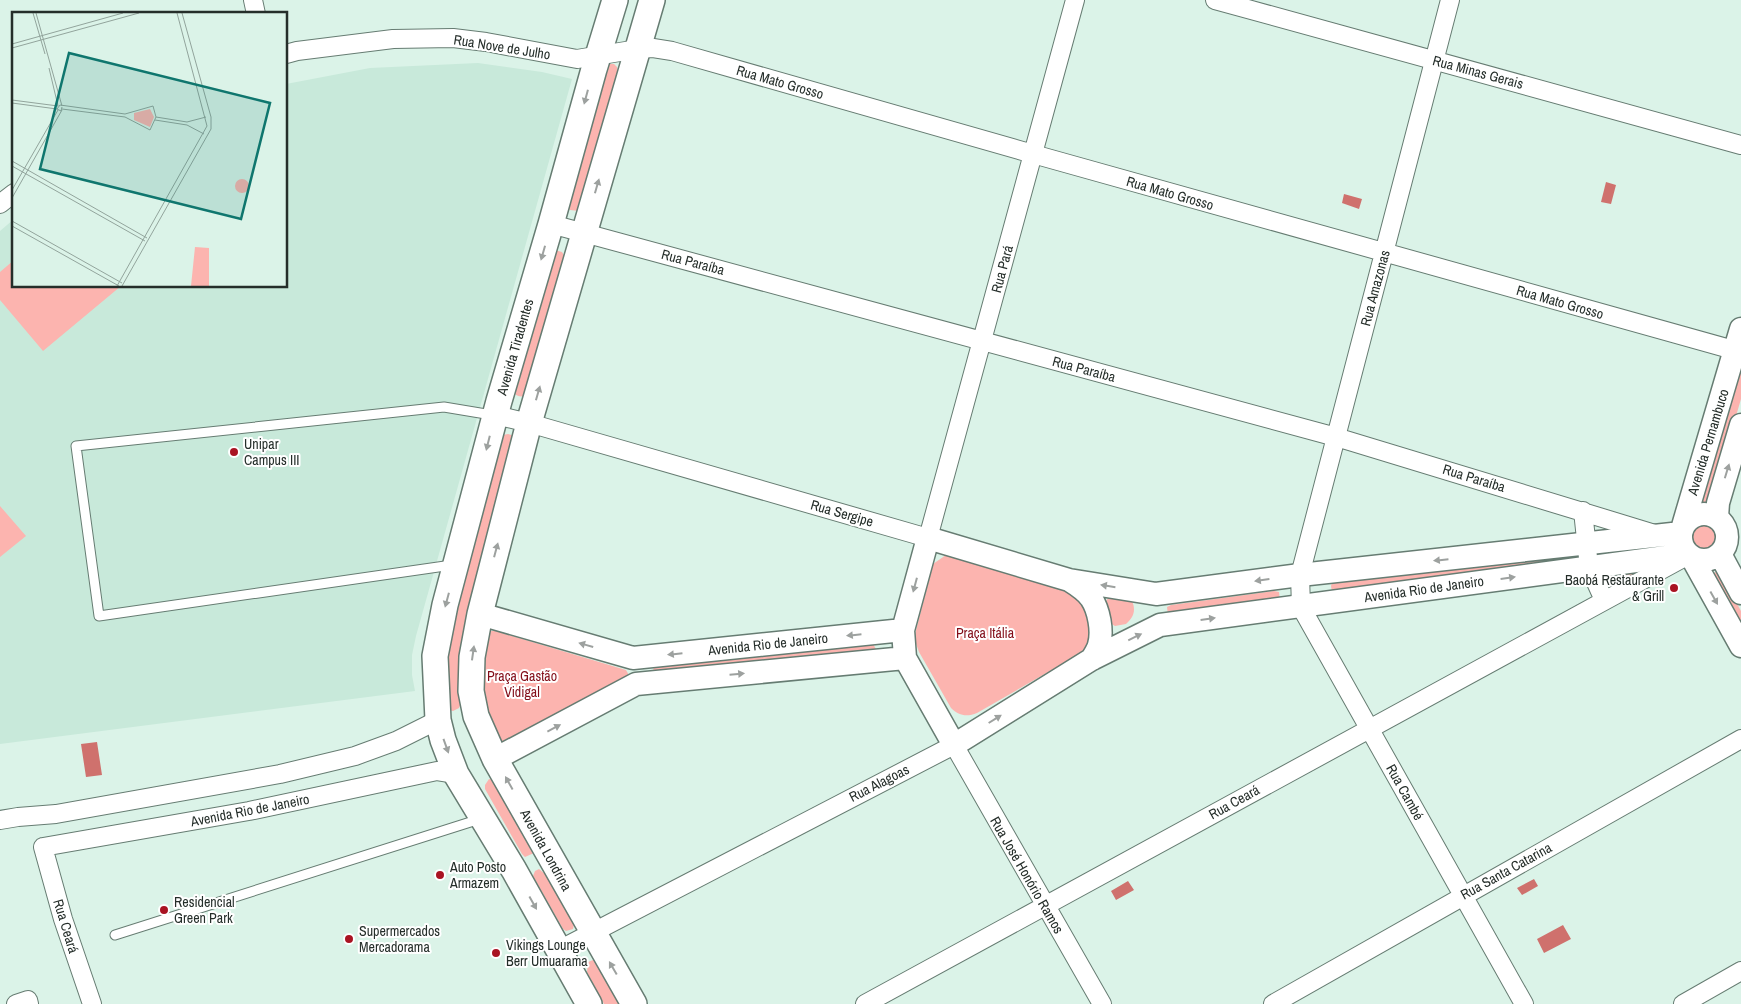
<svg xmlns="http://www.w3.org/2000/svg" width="1741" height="1004" font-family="'Archivo Narrow',sans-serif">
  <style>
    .built { fill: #c8e9da }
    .green { fill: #fcb4af }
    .water { fill: #cf716d }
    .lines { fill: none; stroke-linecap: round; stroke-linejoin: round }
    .service-casing { stroke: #667c72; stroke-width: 11 }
    .minor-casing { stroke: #667c72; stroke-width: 20 }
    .tertiary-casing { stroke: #667c72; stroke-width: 25 }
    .secondary-casing { stroke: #667c72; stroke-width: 28 }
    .service { stroke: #fff; stroke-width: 9 }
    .minor { stroke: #fff; stroke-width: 18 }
    .tertiary { stroke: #fff; stroke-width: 22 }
    .secondary { stroke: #fff; stroke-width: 25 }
    .oneway { fill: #9da19f }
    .poi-dot { fill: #a91322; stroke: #fff; stroke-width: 2 }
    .labels { text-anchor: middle; stroke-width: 4; stroke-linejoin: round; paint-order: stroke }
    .street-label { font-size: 14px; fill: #252e2a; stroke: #fff }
    .poi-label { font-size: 14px; fill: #252e2a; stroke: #fff; text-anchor: start }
    .park-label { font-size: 14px; fill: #830e19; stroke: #fff }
    .inset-road { fill: none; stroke: #92a49c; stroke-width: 1 }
    .view { fill: #0f766e; fill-opacity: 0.15; stroke: #0f766e; stroke-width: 2.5 }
    .inset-edge { fill: none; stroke: #252e2a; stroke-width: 2.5 }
  </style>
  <rect width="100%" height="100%" fill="#dbf3e8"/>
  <path class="built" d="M478,63l64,9 30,7 -156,557 -4,19v20l3,16 -415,53v-513l14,-12v67h272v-202l84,-16z"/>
  <path class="green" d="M608,64h6l3,3 1,5 -39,139 -9,-1 -3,-3z
    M555,250l7,2 3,5 -38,138c-7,3 -12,1 -15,-5z
    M14,260v26h107l-78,65 -43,-51v-28z
    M1741,357v42l-30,102 -4,2 -8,-2z
    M508,434l7,2 -54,267 -2,5 -6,3 -5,-1 -4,-60 59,-215z
    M0,506l26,30 -26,21z
    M1691 536a13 13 0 1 1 26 0a13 13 0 1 1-26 0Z
    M1554,553l1,8 -223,31 -1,-6 2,-6z
    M946,555l112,29 25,15 11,35 -11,18 -106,61c-10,4 -18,3 -26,-5l-32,-56 -5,-14 19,-74z
    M1646,569l-41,21 -6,-14z
    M1719,571l22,40v17l-30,-54z
    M1274,591l5,1 1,9 -112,14 -1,-8 4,-2z
    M1109,597l23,4c4,9 2,16 -6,23l-11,2 -5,-3 -7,-18z
    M487,631h8l131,39 4,7 -129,66 -22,-43z
    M873,644l3,5 -2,6 -221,16 1,-5z
    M489,779l6,1 39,73 -9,4 -3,-3 -37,-65v-4z
    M539,869l6,5 29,50 -1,5 -7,2 -3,-2 -30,-53 2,-5z
    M593,960h5l26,44h-20l-17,-32 1,-10z"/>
  <path class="water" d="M1606,182l10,3 -5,19 -10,-2z
    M1344,194l18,5 -3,10 -17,-6z
    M97,742l5,33 -16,2 -5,-33z
    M1534,879l4,7 -16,9 -5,-7z
    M1128,881l6,9 -18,10 -5,-9z
    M1563,925l8,14 -27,14 -7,-14z"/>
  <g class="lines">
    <g class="service-casing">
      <path id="service" d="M452,565l-353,51 -23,-170 368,-39 48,8
        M115,935l365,-116"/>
    </g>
    <g class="minor-casing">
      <path id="minor" d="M253,0l3,14
        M1215,0l526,145
        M1450,0l-150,575 1,32 223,397
        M286,54l11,-3 96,-12 60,-1 33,4 91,17 61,-10 15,-1 19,3 361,103 708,198
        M0,204l14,-11
        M551,224l785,213 319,97
        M495,415l34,8 399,115 147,-538
        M1583,511l6,56 15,33
        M0,820l18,-3 38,-3 224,-40 75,-18 41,-15 42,-21
        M559,950l395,-205 148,259
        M16,1004l12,-4 1,4
        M92,1004l-29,-85 -20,-72 206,-36 188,-40 19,3
        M865,1004l818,-446
        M1273,1004l468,-265
        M1683,1004l58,-33"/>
    </g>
    <g class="tertiary-casing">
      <path id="tertiary" d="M1681 537a23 23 0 1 1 46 0a23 23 0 1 1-46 0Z
        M1717,517l1,-14 23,-78
        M1683,526l58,-197
        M1681,533l-381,42 -144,19 -87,-14 -141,-42 -25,92 2,28 49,87 138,-86 68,-34 528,-71
        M1720,554l21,39
        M1691,556l50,90
        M1069,580c8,5 17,11 22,18 8,12 12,33 8,47 -1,5 -5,10 -7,14
        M480,614l153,44 270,-28
        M495,759l141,-75 269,-26"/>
    </g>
    <g class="secondary-casing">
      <path id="secondary" d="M589,1004l-75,-134 -58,-96 -13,-34 -5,-20 -3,-64 10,-51 54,-204 52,-177 43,-155 21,-69
        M634,1004l-139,-245 -19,-43 -5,-25 1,-34 8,-43 49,-191 123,-423"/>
    </g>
    <use href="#service" class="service"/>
    <use href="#minor" class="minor"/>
    <use href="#tertiary" class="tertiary"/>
    <use href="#secondary" class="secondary"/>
  </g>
  <defs><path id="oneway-solid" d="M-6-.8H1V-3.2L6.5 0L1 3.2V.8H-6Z" transform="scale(1.25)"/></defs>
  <g class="oneway">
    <use href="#oneway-solid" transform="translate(586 97) rotate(105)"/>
    <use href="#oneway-solid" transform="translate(597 186) rotate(-74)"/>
    <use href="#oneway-solid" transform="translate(543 253) rotate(106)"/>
    <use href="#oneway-solid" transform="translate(538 393) rotate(-74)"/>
    <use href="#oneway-solid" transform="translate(488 443) rotate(104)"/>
    <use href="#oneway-solid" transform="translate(1727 471) rotate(-73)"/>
    <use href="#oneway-solid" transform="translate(496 550) rotate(-75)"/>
    <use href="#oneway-solid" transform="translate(1441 560) rotate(174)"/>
    <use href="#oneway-solid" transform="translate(1508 578) rotate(-8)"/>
    <use href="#oneway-solid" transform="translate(1262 580) rotate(172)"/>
    <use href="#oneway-solid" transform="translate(915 585) rotate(105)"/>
    <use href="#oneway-solid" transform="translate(1108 586) rotate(-171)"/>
    <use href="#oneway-solid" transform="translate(1714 598) rotate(61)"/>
    <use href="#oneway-solid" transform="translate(447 600) rotate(105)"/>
    <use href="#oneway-solid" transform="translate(1208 619) rotate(-8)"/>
    <use href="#oneway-solid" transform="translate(854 635) rotate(174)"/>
    <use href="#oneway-solid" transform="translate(1135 637) rotate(-26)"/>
    <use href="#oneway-solid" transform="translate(586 645) rotate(-164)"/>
    <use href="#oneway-solid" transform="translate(473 653) rotate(-82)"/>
    <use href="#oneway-solid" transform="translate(675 654) rotate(174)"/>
    <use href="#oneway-solid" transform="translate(737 674) rotate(-5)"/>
    <use href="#oneway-solid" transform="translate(995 719) rotate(-32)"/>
    <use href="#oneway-solid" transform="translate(554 728) rotate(-28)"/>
    <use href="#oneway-solid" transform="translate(446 746) rotate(70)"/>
    <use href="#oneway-solid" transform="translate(509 783) rotate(-119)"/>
    <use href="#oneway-solid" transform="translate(533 903) rotate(61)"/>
    <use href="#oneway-solid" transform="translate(613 968) rotate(-120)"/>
  </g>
  <g class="poi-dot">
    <circle cx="234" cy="452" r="5"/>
    <circle cx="1674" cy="588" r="5"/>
    <circle cx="440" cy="875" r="5"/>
    <circle cx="164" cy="910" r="5"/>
    <circle cx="349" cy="939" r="5"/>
    <circle cx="496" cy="953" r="5"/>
  </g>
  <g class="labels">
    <g class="street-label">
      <text transform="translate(502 47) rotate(9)" y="5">Rua Nove de Julho</text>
      <text transform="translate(1478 72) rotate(15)" y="5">Rua Minas Gerais</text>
      <text transform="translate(780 82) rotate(16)" y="5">Rua Mato Grosso</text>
      <text transform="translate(1170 193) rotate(16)" y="5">Rua Mato Grosso</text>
      <text transform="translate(693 262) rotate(15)" y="5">Rua Paraíba</text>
      <text transform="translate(1002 269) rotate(-75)" y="5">Rua Pará</text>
      <text transform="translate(1375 288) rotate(-75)" y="5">Rua Amazonas</text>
      <text transform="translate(1560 302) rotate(16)" y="5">Rua Mato Grosso</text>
      <text transform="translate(515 347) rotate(-74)" y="5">Avenida Tiradentes</text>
      <text transform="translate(1084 369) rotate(15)" y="5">Rua Paraíba</text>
      <text transform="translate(1708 442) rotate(-73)" y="5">Avenida Pernambuco</text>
      <text transform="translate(1474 478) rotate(17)" y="5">Rua Paraíba</text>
      <text transform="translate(842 513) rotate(16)" y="5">Rua Sergipe</text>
      <text transform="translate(1424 589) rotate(-8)" y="5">Avenida Rio de Janeiro</text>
      <text transform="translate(768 644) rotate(-6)" y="5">Avenida Rio de Janeiro</text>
      <text transform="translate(879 783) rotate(-27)" y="5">Rua Alagoas</text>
      <text transform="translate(1405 792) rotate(61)" y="5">Rua Cambé</text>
      <text transform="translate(1234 802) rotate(-29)" y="5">Rua Ceará</text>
      <text transform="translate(250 810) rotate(-11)" y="5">Avenida Rio de Janeiro</text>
      <text transform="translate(546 850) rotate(61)" y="5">Avenida Londrina</text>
      <text transform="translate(1506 871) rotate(-29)" y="5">Rua Santa Catarina</text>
      <text transform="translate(1027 875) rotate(60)" y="5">Rua José Honório Ramos</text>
      <text transform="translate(66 926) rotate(73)" y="5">Rua Ceará</text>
    </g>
    <g class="poi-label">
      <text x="244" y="449">Unipar<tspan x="244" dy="16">Campus III</tspan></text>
      <text x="1664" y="585" text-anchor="end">Baobá Restaurante<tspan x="1664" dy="16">&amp; Grill</tspan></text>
      <text x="450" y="872">Auto Posto<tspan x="450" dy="16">Armazem</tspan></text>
      <text x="174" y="907">Residencial<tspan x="174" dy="16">Green Park</tspan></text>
      <text x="359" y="936">Supermercados<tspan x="359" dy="16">Mercadorama</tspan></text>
      <text x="506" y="950">Vikings Lounge<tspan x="506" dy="16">Berr Umuarama</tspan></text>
    </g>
    <g class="park-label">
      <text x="985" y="638">Praça Itália</text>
      <text x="522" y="681">Praça Gastão<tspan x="522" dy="16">Vidigal</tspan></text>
    </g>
  </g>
  <g transform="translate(12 12)">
    <rect width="275" height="275" fill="#dbf3e8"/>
    <path d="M138,97l4,8 -4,10 -16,-7v-7zM223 174a7 7 0 1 1 14 0a7 7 0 1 1-14 0ZM183,235l14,1v38h-18z" fill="#fcb4af"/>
    <path class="inset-road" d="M21,1l12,41M24,1l26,93M0,32l111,-31M0,36l127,-35M37,56l9,38M0,88l46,6M0,91l45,6M50,95l-1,4 -4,-2 3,-4 65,9 28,-8 3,11 -6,13 -25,-13 -63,-8M144,105l31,5 19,-5M143,108l32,5 17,9M0,149l135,77M0,154l133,75M0,178l46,-80M0,186l50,-88M0,209l110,62M0,214l107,60M105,274l90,-160 -30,-113M110,274l89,-157v-12l-29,-104"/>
    <path class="view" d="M57,41l201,50 -29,116 -201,-50z"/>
    <rect width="275" height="275" class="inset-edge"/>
  </g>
</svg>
